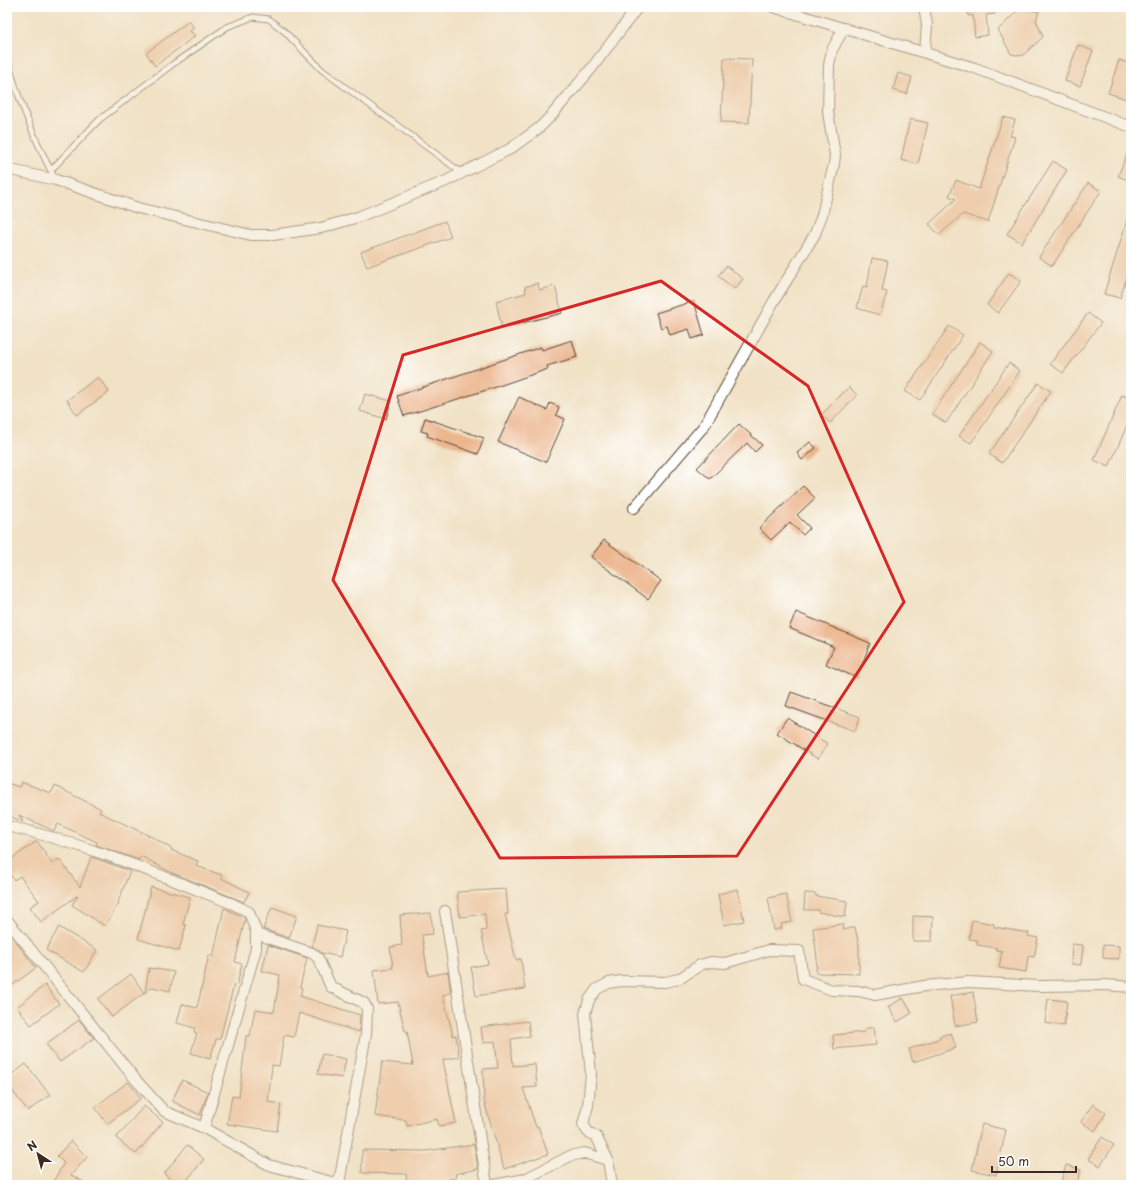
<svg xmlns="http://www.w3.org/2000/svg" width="1138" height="1192" font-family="'Playpen Sans',sans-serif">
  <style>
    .building { fill: #ecb68e }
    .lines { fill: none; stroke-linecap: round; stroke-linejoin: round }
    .lane-casing { stroke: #564637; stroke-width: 7 }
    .street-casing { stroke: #564637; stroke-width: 12 }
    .lane { stroke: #fff; stroke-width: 5 }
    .street { stroke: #fff; stroke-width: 10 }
    .marked { fill: none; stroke: #d62828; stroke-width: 3; stroke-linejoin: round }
  </style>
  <rect width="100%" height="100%" fill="#fff"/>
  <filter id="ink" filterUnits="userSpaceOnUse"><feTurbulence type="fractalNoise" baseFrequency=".025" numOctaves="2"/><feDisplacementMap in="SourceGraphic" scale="8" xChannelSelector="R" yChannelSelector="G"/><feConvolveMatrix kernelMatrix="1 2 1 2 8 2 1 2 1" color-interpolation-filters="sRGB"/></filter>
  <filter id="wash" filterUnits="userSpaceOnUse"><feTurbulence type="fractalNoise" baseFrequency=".012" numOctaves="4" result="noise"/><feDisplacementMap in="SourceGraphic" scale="16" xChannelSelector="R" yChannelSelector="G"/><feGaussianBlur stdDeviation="0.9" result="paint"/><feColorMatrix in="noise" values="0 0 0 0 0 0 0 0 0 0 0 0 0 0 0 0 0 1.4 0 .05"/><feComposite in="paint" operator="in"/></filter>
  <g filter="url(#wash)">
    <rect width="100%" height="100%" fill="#f1e2c6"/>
    <g id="blocks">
      <path class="building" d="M968,7h27v7l-9,1 2,20 -13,2 -2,-22 -5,1z
        M1019,7l20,5 -3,8 7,17 -21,19 -11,-2 -13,-24 18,-18z
        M189,21l5,7 -4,3 5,5 -40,30 -9,-13z
        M1078,45l15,6 -13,35 -15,-5z
        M724,58l28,1 -3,64 -28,-1z
        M1119,60l12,4v21l-5,14 -18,-6z
        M898,73l14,4 -5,17 -14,-4z
        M1003,117l12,3 -5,16 5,1 -27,85 -25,-8 -24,21 -10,-11 27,-25 -7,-3 7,-16 23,9z
        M910,119l18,4 -10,41 -17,-4z
        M1131,144v37l-13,-5z
        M1053,161l14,9 -45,73 -15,-9z
        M1088,183l13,8 -49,75 -13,-9z
        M1129,214l2,1v49l-11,34 -16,-4z
        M445,221l6,16 -84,30 -6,-15z
        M872,258l16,3 -6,30 5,1 -7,23 -23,-7 6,-22 4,1z
        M726,266l17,13 -8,10 -17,-13z
        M1009,273l12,8 -23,32 -11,-8z
        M538,283l1,7 16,-4 7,27 -60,15 -6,-27 30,-8 -1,-6z
        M694,301l10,34 -12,4 -3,-10 -19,6 -3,-9 -6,2 -5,-15z
        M1088,313l13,10 -38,50 -13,-9z
        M949,326l14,9 -43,65 -15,-9z
        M572,340l5,17 -30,9 1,3 -52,18 -92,29 -7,-20 144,-49 1,3z
        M980,342l13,9 -47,72 -14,-9z
        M1009,363l11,8 -49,72 -12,-7z
        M98,377l11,15 -32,23 -10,-15z
        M1038,383l13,8 -49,72 -13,-9z
        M849,387l8,8 -27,28 -9,-8z
        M365,394l26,7 -5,18 -26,-8z
        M1122,395l9,4v17l-22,51 -15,-7z
        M519,397l28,13 3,-7 9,4 -3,8 9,4 -19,43 -48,-20z
        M425,418l59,20 -6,16 -51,-18 1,-3 -7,-2z
        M739,424l23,21 -7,7 -8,-9 -37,36 -13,-11z
        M810,442l6,6 -14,12 -5,-7z
        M803,486l12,12 -18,17 13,13 -7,7 -13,-13 -19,18 -12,-12z
        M604,540l57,41 -13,18 -57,-42z
        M796,612l74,31 -13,35 -31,-14 8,-17 -45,-19z
        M791,692l69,25 -5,14 -69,-25z
        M787,718l41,26 -10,15 -41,-26z
        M21,782l30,11 4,-7 46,23 -2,3 55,26 18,11 -1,1 27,11 -2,5 26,9 -1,3 28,14 -5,10 -76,-31 -27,-15 -2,4 -43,-15 1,-3 -39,-18 -4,7 -35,-16 4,7 -16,-7v-32l12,4z
        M37,841l15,23 7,-5 21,28 11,-30 39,14 -12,31 1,1 -14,23 -33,-21 6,-10 -37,27 -11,-15 9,-6 -19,-25 -6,4 -7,-10v-8z
        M151,887l39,10 -7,27 3,1 -7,26 -41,-12z
        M506,889l2,25h-3l11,46 5,-1 4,30 -49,7 -5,-29 17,-3 -7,-33 5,-1 -1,-16 -25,3 -3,-25z
        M738,889l6,32 -20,4 -6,-31z
        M805,893l11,1v2l31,5 -2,16 -27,-5v-2h-14z
        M786,894l6,28 -11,2 1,4 -8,2 -6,-32z
        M272,907l25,9 -8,22 -26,-9z
        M224,908l20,9 1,2 -10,43 7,2 -5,21 -3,-1 -14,55h-4l-6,20 -19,-6 6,-20 -3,-1 1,-4 -18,-5 5,-19 15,4 12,-53 4,2z
        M431,913l2,21 -11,1 6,41 20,-4 3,21 -8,2 10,41 3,-1 3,22 -16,3 13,63 -17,3 -2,-7 -30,7 -1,-6 -31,-4 7,-54 31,3 -6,-34h-2l-7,-29 -20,2 -4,-34 19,-2 -3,-21 12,-2 -2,-30z
        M913,916l20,1 -1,24h-19z
        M972,920l22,4v3l35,6 -1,3 10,2 -4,19 -6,-1 -2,16 -27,-4 3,-17 -6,-1 1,-2 -20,-3 1,-5 -9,-1z
        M844,924l-1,6 12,-3 4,19v28l-43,-1 1,-15 -4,-30z
        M317,925l29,6 -6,26 -18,-4 -10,-7z
        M59,927l38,23 -13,22 -38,-22z
        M7,930l29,38 -29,21z
        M1072,944l11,1 -2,20 -10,-1z
        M268,945l39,13 -7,29 2,1 -2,8 60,19 -1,17 -60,-19 -5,24 -10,-2 -5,31 -7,-1 -4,37 13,2 -4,27 -50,-7 5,-28 7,1 7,-61h4l5,-27 19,3 6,-37 -18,-4z
        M1103,945l16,1v13l-16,-1z
        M149,968l25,4 -4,19 -18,-4 -7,6z
        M131,974l13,19 -32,24 -14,-18z
        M45,985l14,19 -28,21 -14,-18z
        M973,992l5,30 -23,4 -5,-30z
        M903,998l9,15 -15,9 -9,-15z
        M1048,999l19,2 -3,25 -19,-3z
        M79,1020l15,18 -34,24 -14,-18z
        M528,1021l2,15 -19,3 2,27 22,-2 2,23 -14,1 13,39 2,-1 10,28 -44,15 -20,-68 -1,-32 15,-1 -3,-27 -12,2 -2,-16z
        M874,1027l2,18 -42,4 -1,-14 32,-3 -1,-3z
        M951,1033l5,15 -43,14 -4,-13 32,-11 -1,-2z
        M322,1054l24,5 -4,19 -24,-4z
        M26,1064l24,31 -22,16 -21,-27v-6z
        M182,1080l26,12 -8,23 -28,-14z
        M128,1082l13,16 -34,26 -12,-17z
        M1093,1104l13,9 -11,18 -14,-9z
        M144,1106l19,16 -27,32 -20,-16z
        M982,1124l24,6 -10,45 -24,-5z
        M1102,1137l12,8 -14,21 -12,-7z
        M71,1141l16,16 -16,18 18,10h-38l13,-22 -7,-7z
        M474,1144l4,25 -23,5 1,4 -30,5h-19l-1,-9 -44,-1v-23l64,1z
        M187,1145l17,14 -21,26h-5l-14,-11z
        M1066,1165l15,5 -5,15h-16z"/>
    </g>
  </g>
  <g filter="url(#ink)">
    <use href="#blocks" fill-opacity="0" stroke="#564637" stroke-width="1"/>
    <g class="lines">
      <g class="lane-casing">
        <path id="lane" d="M7,56c10,43 28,84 48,123
          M51,170l48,-50 74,-56 54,-37 26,-10 16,2 15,12 38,39 140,103"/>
      </g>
      <g class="street-casing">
        <path id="street" d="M773,7l202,61 156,59
          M924,7l3,18 -2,27
          M7,169l49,11 82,28 113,27h22l48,-7 37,-11 88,-36 64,-32 29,-21 12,-12 40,-47 47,-62
          M634,508l70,-82 70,-125 41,-67 7,-19 12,-51 1,-9 -7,-43 1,-47 3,-15 12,-22
          M7,826c78,17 152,49 226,78l16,8 7,19v18l-52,179
          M445,911l42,274
          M7,920l129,160 28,31 40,17 65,37 73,20
          M256,934l56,19 6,5 13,29 33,16 3,6 -1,25 -27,149
          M608,1160l-12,-24 -8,-4 -5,-8 5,-18 3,-32 -6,-60 4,-14 8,-11 12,-6 12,-2 44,1 14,-3 21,-14 11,-3 14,1 44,-13 30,1 4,28 29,11 26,1 17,4 49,-9 45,-4 70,4 67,-1 25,2
          M494,1185l31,-6 45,-23 14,-3 24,7 4,25"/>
      </g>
      <use href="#lane" class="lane"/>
      <use href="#street" class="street"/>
    </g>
  </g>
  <path d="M0 0H1138V1192H0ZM661,281l147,105 96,216 -167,254 -237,2 -167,-278 70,-225z" fill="#f1e2c6" fill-opacity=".55" fill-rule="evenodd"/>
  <path class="marked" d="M661,281l147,105 96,216 -167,254 -237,2 -167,-278 70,-225z"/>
  <rect width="1138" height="1192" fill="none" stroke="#fff" stroke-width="24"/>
  <g transform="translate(38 1154) rotate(324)" stroke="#ffffff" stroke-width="3" paint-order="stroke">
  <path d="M0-3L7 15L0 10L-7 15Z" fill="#3b2a1e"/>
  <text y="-6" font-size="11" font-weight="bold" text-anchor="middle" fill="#3b2a1e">N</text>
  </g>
  <path d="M992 1166v6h84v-6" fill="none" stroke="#3b2a1e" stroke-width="2"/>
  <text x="998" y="1166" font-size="12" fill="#3b2a1e" stroke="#ffffff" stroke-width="3" paint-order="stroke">50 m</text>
</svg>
